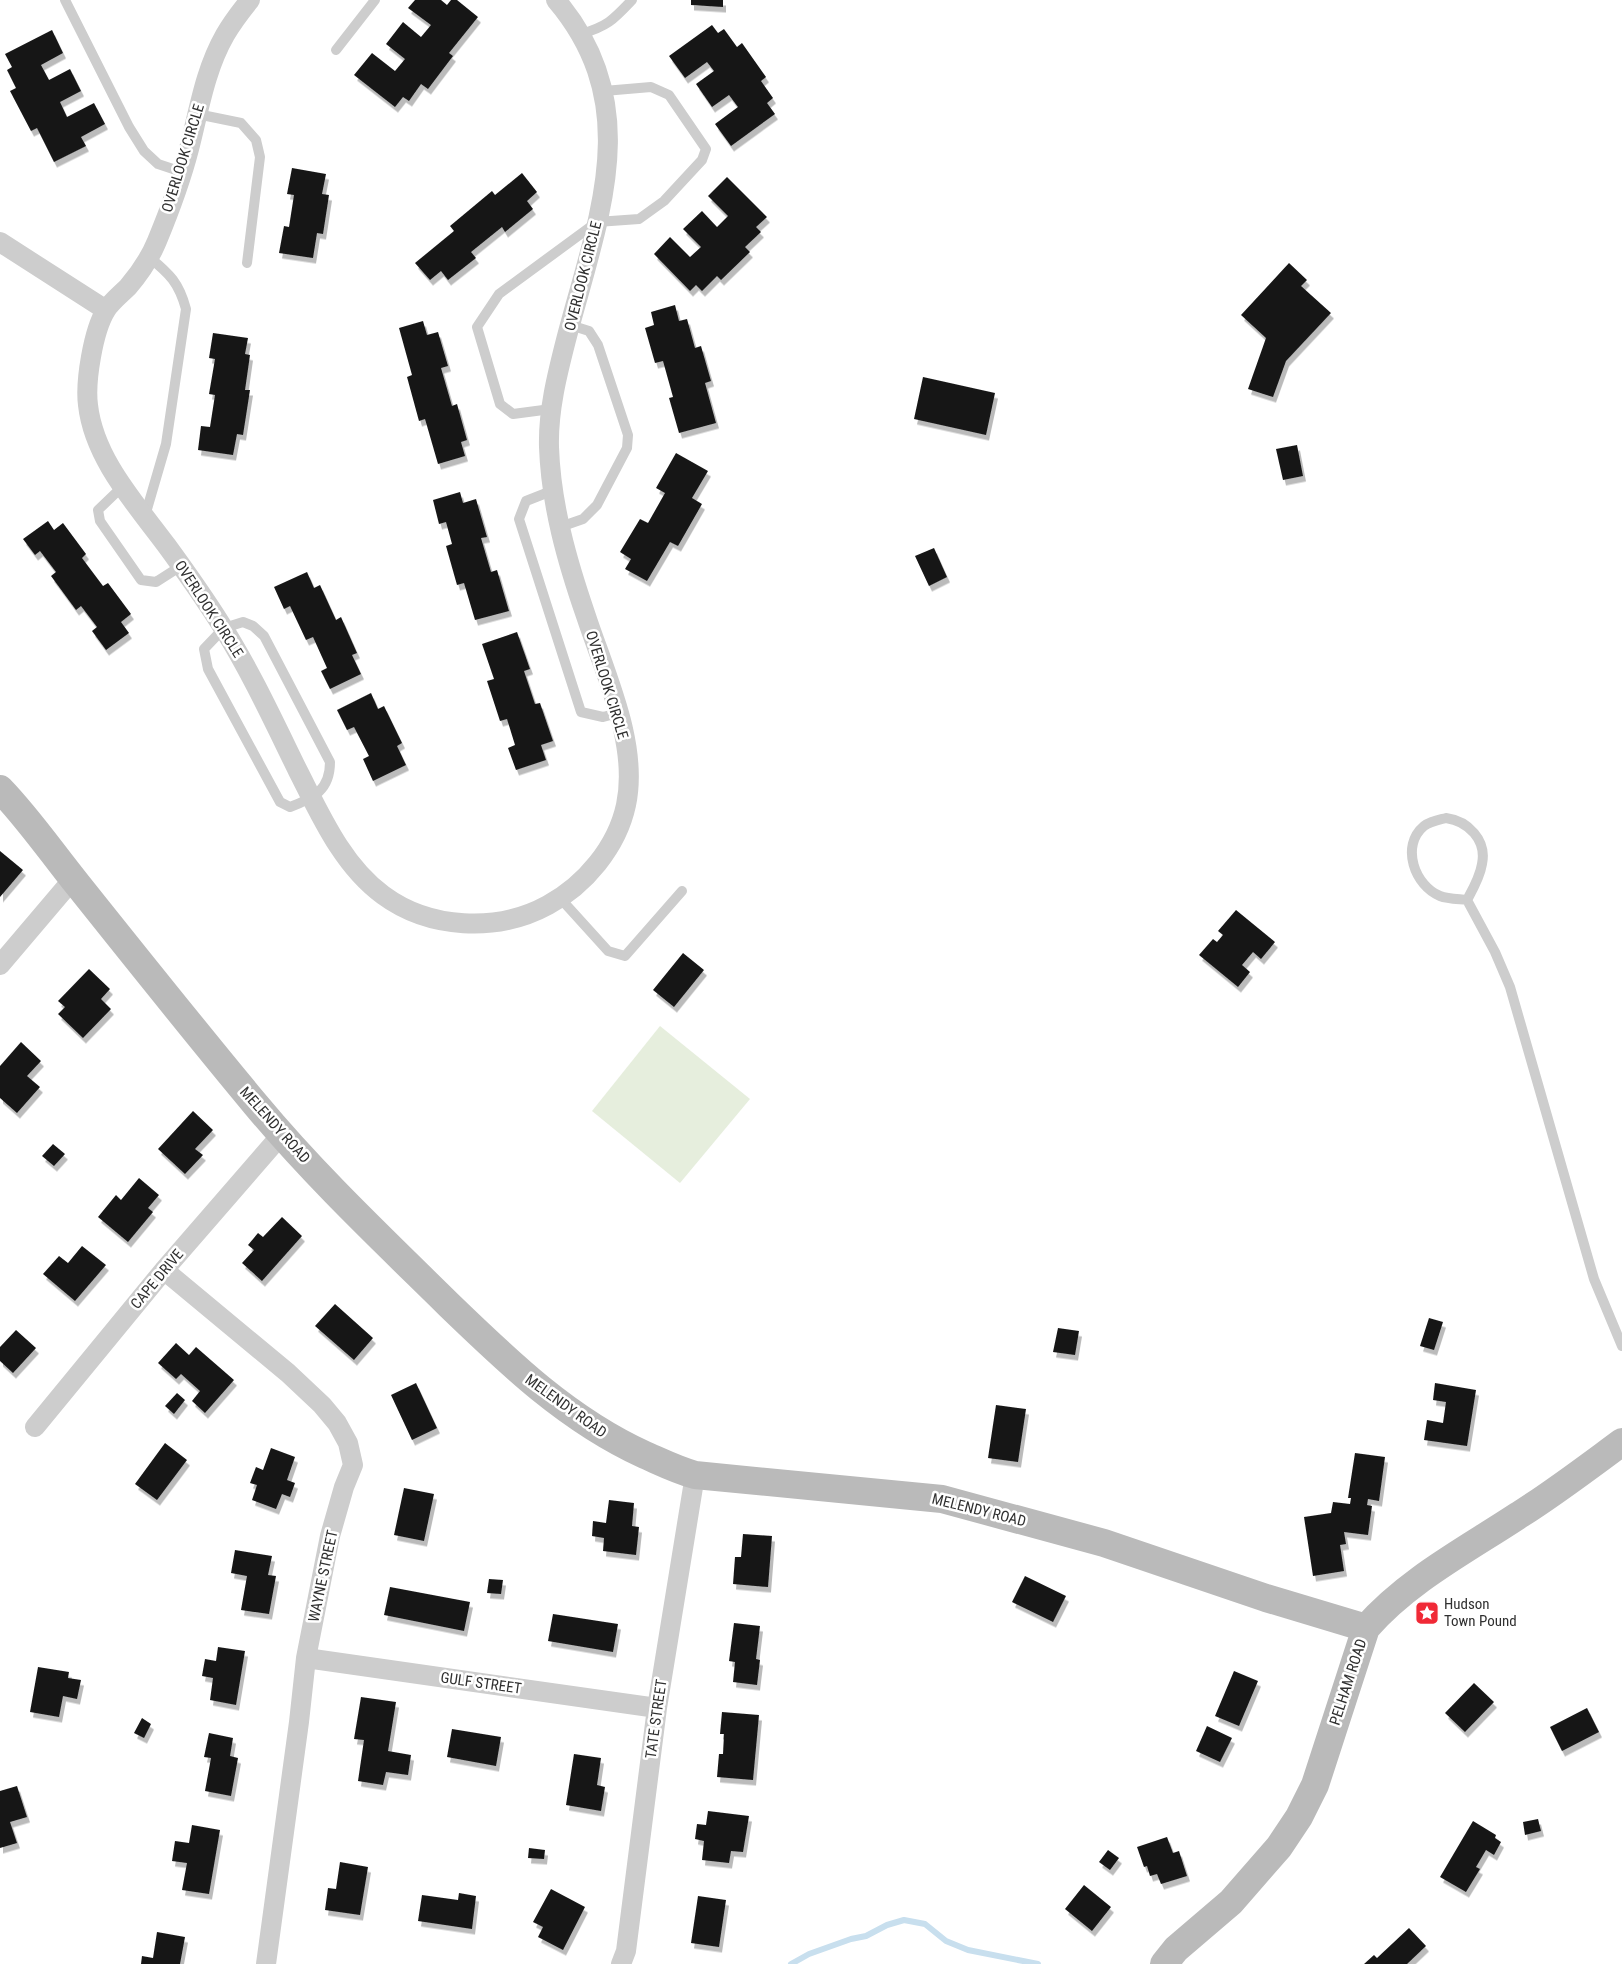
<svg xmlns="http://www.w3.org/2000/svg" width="1622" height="1964" font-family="'Roboto Condensed',sans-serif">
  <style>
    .green { fill: #e6eedd }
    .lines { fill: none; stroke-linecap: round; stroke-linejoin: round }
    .stream { stroke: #c8dfee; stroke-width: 6 }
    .building { fill: #171717; filter: url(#shadow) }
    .lane { stroke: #cdcdcd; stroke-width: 10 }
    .street { stroke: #cdcdcd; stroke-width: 20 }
    .secondary { stroke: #bababa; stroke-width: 28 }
    .labels { text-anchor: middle; stroke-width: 5; stroke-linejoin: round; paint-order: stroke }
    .street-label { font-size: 15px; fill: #303030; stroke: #fff }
    .poi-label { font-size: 15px; fill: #303030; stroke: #fff; text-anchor: start }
  </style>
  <defs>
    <filter id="shadow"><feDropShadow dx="3" dy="5.5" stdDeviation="0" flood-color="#0004"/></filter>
  </defs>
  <rect width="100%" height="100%" fill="#fff"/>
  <path class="green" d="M660,1026l90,73 -70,84 -88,-72z"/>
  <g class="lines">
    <path class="stream" d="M791,1964l18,-10 42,-15 15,-3 21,-11 17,-5 21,4 21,17 22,9 70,14"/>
  </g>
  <path class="building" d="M415,0h26l6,5 4,-5h6l21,17 -29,36 4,3 -25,33 -7,-5 -12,17 -6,-4 -8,10 -41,-32 18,-22 23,18 10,-12 -19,-15 17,-22 18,15 10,-12 -23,-17z
    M691,0h32v7l-32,-2z
    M712,25l6,8 6,-4 13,18 5,-4 24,34 -5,4 12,17 -6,5 8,11 -44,32 -16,-22 23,-17 -9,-12 -17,12 -16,-23 18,-13 -7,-9 -22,16 -16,-22z
    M52,30l11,23 -22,12 8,15 21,-11 11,22 -21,11 7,15 27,-14 11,21 -24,13 5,9 -32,16 -17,-34 -6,3 -21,-40 6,-3 -9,-18 5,-3 -7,-13z
    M292,168l34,6 -4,20 7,1 -6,39 -6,-1 -4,25 -34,-5 5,-27 5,1 5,-32 -7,-1z
    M522,173l15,19 -10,9 6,8 -28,23 -3,-5 -31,25 5,6 -28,22 -7,-9 -11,9 -15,-17 39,-32 -4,-5 42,-35 3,4z
    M727,177l40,40 -11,10 5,5 -16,15 5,5 -29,28 -4,-4 -15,15 -6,-6 -6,6 -36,-37 16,-17 20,20 11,-10 -18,-18 19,-18 15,16 11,-11 -20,-20z
    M1289,263l18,17 -6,6 30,27 -45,48 -13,36 -25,-8 18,-51 -25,-23z
    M675,305l4,16 8,-2 8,29 6,-2 10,35 -6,2 11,40 -37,10 -10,-35 4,-1 -10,-36 -8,2 -10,-35 9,-3 -3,-13z
    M423,321l4,14 11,-3 10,34 -7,2 11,38 5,-2 10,36 -6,2 4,14 -27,8 -13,-45 -6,2 -12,-44 5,-2 -13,-47z
    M213,333l35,5 -3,16 5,1 -5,35h5l-7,45 -6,-1 -4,21 -35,-5 3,-24 9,1 5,-32 -6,-1 6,-35 -6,-1z
    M923,377l72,16 -9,42 -72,-16z
    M1297,445l6,31 -20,4 -7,-31z
    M676,453l32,18 -16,27 10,6 -24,42 -8,-4 -23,39 -22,-12 6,-10 -11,-7 20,-33 8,4 17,-30 -9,-5z
    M460,492l3,11 13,-4 11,38 -6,1 10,34 6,-2 12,41 -34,9 -11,-37 -7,2 -11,-39 6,-2 -6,-22 -7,2 -6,-24z
    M48,521l6,9 9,-7 23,31 -4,4 21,28 5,-3 23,31 -10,8 8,11 -23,17 -14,-19 5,-4 -16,-21 -5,4 -25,-34 5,-4 -16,-21 -5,4 -12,-16z
    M934,548l13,29 -18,9 -14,-30z
    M307,572l7,16 6,-3 16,35 5,-3 16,36 -5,2 9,19 -31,15 -9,-18 6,-3 -14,-31 -7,3 -16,-34 -6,3 -10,-22z
    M517,632l13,37 -6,2 11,33 5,-1 13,38 -12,4 5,15 -30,10 -8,-22 7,-3 -8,-26 -7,2 -13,-40 7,-2 -12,-35z
    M371,693l7,16 6,-3 18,37 -5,3 9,19 -33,16 -10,-22 6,-3 -15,-29 -7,3 -10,-20z
    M0,851l23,19 -23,27z
    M1236,910l39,32 -14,17 -8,-7 -11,13 8,7 -12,15 -39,-32 14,-16 4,3 6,-7 -5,-4z
    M683,953l21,17 -30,37 -21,-17z
    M89,969l21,20 -9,10 10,10 -28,29 -25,-24 7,-7 -7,-6z
    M21,1042l20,19 -14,15 13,11 -23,26 -17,-15v-32z
    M193,1111l20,19 -18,19 8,6 -18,19 -27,-25z
    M53,1144l12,10 -11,12 -12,-10z
    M139,1178l20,17 -11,13 5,4 -25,30 -30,-25 18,-22 5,5z
    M282,1217l20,19 -40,45 -20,-18 12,-13 -6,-5 10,-12 5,4z
    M82,1246l24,19 -31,36 -32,-27 16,-18 9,7z
    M335,1304l38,34 -19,22 -39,-34z
    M1429,1318l14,4 -9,28 -14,-4z
    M1058,1328l21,3 -4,24 -22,-3z
    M16,1330l20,18 -23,25 -13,-12v-14z
    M176,1343l13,12 7,-8 38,33 -29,33 -13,-12 8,-10 -19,-17 -5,5 -18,-16z
    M416,1383l21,45 -25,12 -21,-45z
    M1435,1383l41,7 -9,56 -43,-6 3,-20 16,3 3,-21 -13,-2z
    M177,1393l8,7 -11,14 -9,-8z
    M996,1405l30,4 -8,53 -30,-4z
    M165,1443l22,17 -30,40 -22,-16z
    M271,1448l24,9 -8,23 8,3 -5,14 -8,-3 -6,15 -24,-9 5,-15 -7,-2 6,-16 7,3z
    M1355,1453l30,4 -6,44 -11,-2 -1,6 5,1 -4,29 -24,-3 2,12 -6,1 4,26 -31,5 -9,-59 27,-4 2,-11 17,2 1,-6h-3z
    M404,1488l30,6 -10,47 -30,-6z
    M609,1500l25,3 -2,23 7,1 -3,28 -33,-4 1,-13 -12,-2 1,-15 13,2z
    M743,1534l29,2 -4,51 -35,-3 2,-27h6z
    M235,1550l37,6 -4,19 8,1 -7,38 -28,-4 6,-34 -16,-3z
    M1025,1576l41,20 -13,26 -41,-20z
    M489,1579l14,1 -2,14 -14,-1z
    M390,1587l80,15 -6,29 -80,-16z
    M553,1614l65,10 -5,28 -65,-11z
    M734,1623l26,3 -4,33 4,1 -3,25 -24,-3 2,-20 -6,-1z
    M218,1647l27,4 -9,54 -26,-5 3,-22 -11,-2 3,-17 11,2z
    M38,1667l31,5 -1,6 13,2 -4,19 -14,-3 -4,21 -29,-5z
    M1234,1671l24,10 -19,45 -24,-10z
    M1474,1683l20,19 -29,30 -20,-19z
    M361,1697l35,5 -8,49 23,4 -3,20 -22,-3 -3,13 -25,-4 6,-41 -10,-1z
    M1587,1708l12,24 -37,19 -12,-24z
    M722,1712l37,3 -6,65 -36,-3 2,-23h4l1,-20h-4z
    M142,1718l9,6 -7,14 -10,-5z
    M1207,1726l25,12 -12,24 -24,-11z
    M452,1729l49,8 -5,29 -49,-9z
    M209,1733l24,5 -3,18 8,2 -7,38 -26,-5 6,-33 -7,-1z
    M574,1754l27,4 -4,27 8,2 -4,24 -35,-6z
    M17,1786l10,31 -17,5 7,21 -17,5v-57z
    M708,1811l41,5 -6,36 -12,-1 -2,12 -27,-3 2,-19 -9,-2 2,-15 9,1z
    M1538,1819l3,12 -16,4 -2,-13z
    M1473,1821l23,14 -1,3 6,4 -7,13 -8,-5 -10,17 4,2 -14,23 -26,-15z
    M192,1825l28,5 -11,64 -27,-4 5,-27 -15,-2 3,-20 14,2z
    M1167,1837l6,16 6,-2 8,25 -26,8 -4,-10 -7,2 -3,-10 -3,1 -7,-20z
    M529,1848l16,2 -1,9 -16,-1z
    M1108,1850l11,8 -9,12 -11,-8z
    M340,1862l28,5 -8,48 -35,-5 3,-22 8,1z
    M1084,1885l27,22 -19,24 -27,-22z
    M551,1889l34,18 -22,43 -25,-13 5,-10 -10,-5z
    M459,1893l17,3 -4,33 -54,-8 4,-26 36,5z
    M698,1896l28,4 -7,47 -28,-4z
    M1409,1928l17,18 -19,18h-43l10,-9 3,3z
    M157,1932l28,5 -5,27h-39l1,-8 11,2z"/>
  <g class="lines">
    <path class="lane" d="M65,0l64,127 15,24 14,13 24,8
      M581,34c27,-8 32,-14 51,-34
      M336,50l39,-50
      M197,114l44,9 15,17 4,17 -13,106
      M551,409l-38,5 -13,-10 -23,-77 22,-33 98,-72 42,-3 25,-18 38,-41 4,-11 -37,-54 -18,-8 -47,4
      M123,486l-25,24 2,11 41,59 15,2 25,-16
      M554,490l-28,11 -7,18 62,193 22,5 15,-4
      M145,516l21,-72 20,-135c-7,-26 -16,-35 -37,-52
      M560,527l23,-8 14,-14 30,-57 1,-13 -30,-90 -9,-14 -19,-6
      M243,622l10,4 11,10 66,126c0,28 -16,36 -40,45l-10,-5 -72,-133 -4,-20 20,-21z
      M1446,818c22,3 41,22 36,46 -2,13 -9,25 -15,36 -8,-1 -19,-1 -27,-4 -25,-10 -40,-50 -16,-70 7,-5 14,-6 22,-8z
      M560,898l48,53 17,5 57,-65
      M1467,900l28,52 15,35 84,292 28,67"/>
    <path class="street" d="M250,0c-9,11 -18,23 -25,35 -20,35 -26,75 -36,114 -8,31 -20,63 -32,92 -7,17 -17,32 -29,46 -7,7 -17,15 -22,23 -13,21 -21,72 -18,95 6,54 48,99 79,141 19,26 38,53 55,80 29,46 52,96 76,145 22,43 44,94 85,124 46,34 114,38 165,10 37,-20 69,-58 78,-100 13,-61 -21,-131 -40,-189 -19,-55 -35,-111 -37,-169 -1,-36 8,-72 17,-107 31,-120 81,-233 -10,-340
      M0,242l106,68
      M0,965l73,-86
      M164,1270l124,103 34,32 15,18 11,20 5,22 -9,22 -14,49 -24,122 -7,64 -33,242
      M35,1427l129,-157 118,-136
      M306,1658l351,50
      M621,1964l5,-13 31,-243 38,-233"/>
    <path class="secondary" d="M0,789c29,30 52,64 78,96 59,74 118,148 178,220 59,71 127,135 193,200 60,58 119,115 196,150 16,7 32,15 50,20l247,24 162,44 162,55 100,30
      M1164,1964l12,-15 55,-47 48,-55 20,-30 16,-32 51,-157c42,-48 100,-78 153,-113 35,-22 69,-48 103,-73"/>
  </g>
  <defs>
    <g id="sight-square" transform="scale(1.25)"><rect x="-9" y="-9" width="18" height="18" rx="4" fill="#f02936" stroke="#fff"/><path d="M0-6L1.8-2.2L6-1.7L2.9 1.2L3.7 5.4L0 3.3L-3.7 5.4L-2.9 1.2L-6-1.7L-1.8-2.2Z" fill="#fff"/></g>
  </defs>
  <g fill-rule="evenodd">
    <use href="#sight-square" x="1427" y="1613"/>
  </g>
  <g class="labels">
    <g class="street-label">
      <text transform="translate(183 158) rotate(-73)" y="5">OVERLOOK CIRCLE</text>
      <text transform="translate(583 276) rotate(-76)" y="5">OVERLOOK CIRCLE</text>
      <text transform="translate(209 609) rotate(57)" y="5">OVERLOOK CIRCLE</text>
      <text transform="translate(607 685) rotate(73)" y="5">OVERLOOK CIRCLE</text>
      <text transform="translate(275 1125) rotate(48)" y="5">MELENDY ROAD</text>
      <text transform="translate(157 1279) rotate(-50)" y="5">CAPE DRIVE</text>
      <text transform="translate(566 1406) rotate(36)" y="5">MELENDY ROAD</text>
      <text transform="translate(979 1510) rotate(14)" y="5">MELENDY ROAD</text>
      <text transform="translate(323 1576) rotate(-78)" y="5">WAYNE STREET</text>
      <text transform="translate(1348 1682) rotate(-72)" y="5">PELHAM ROAD</text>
      <text transform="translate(481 1683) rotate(8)" y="5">GULF STREET</text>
      <text transform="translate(656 1719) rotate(-82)" y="5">TATE STREET</text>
    </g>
    <g class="poi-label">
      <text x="1444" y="1609">Hudson<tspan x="1444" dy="17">Town Pound</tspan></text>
    </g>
  </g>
</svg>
